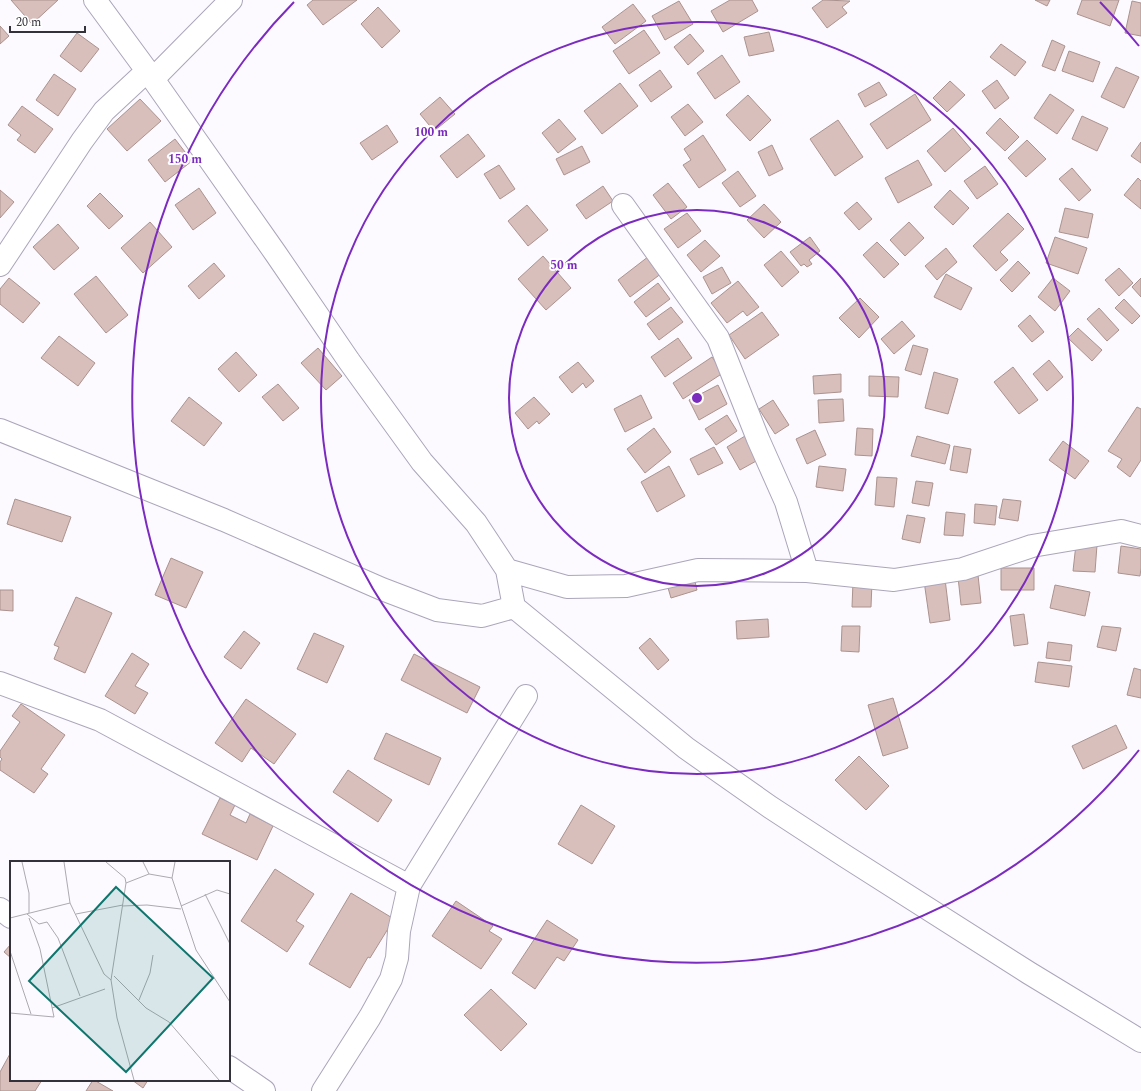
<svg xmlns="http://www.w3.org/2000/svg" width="1141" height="1091" font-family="Spectral,serif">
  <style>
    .building { fill: #d9bfbb; stroke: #ab928f }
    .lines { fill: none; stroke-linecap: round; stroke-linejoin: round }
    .street-casing { stroke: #aba5ba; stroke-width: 24 }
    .street { stroke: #fff; stroke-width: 22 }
    .ring { fill: none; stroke: #7b2cbf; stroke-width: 2 }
    .inset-road { fill: none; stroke: #acaab0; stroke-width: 1 }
    .view { fill: #0f766e; fill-opacity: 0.15; stroke: #0f766e; stroke-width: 2 }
    .inset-edge { fill: none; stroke: #33313a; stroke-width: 2 }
    .centre { fill: #7b2cbf; stroke: #fff; stroke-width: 2 }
    .ring-label { font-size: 12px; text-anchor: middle; font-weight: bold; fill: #7b2cbf; stroke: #fff; stroke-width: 4; stroke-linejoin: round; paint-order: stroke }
  </style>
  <rect width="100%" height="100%" fill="#fcfaff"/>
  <path class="building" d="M11,0h47l-26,24z
    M313,0h44l-34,25 -16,-20z
    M730,0h22l6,11 -35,21 -12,-21z
    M823,0l27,1 -8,6 5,6 -20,15 -15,-20z
    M1035,0h15l-3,6z
    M1082,0h37l-9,26 -33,-12z
    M679,1l14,23 -28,16 -13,-24z
    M1132,1l9,2v33l-16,-3z
    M633,4l13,17 -31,23 -13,-17z
    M378,7l22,24 -18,17 -21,-24z
    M0,26l9,10 -9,8z
    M644,30l16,23 -31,21 -16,-23z
    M769,32l5,19 -25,5 -5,-19z
    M77,33l22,16 -18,23 -21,-16z
    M690,34l14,17 -16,14 -14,-18z
    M1052,40l13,6 -10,25 -13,-5z
    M1001,44l25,18 -11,14 -25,-19z
    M1069,51l31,11 -7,20 -31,-11z
    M722,55l18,27 -25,17 -18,-26z
    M1116,67l23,10 -15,31 -23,-11z
    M660,70l12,17 -21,15 -12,-17z
    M54,74l22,15 -18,27 -22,-16z
    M997,80l12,18 -14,11 -13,-18z
    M950,81l15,14 -18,17 -14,-14z
    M879,82l8,13 -22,12 -7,-13z
    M620,83l18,23 -36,28 -18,-23z
    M915,94l16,26 -44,29 -17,-25z
    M1050,94l24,16 -17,24 -23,-16z
    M748,95l23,25 -21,21 -24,-26z
    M440,97l15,17 -21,17 -14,-17z
    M140,99l21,22 -34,30 -20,-22z
    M688,104l15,18 -18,14 -14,-19z
    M22,106l31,23 -18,24 -18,-13 4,-5 -13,-10z
    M1082,116l26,12 -11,23 -25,-12z
    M1000,118l19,19 -14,14 -19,-18z
    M559,119l17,20 -18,14 -16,-20z
    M838,120l25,37 -28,19 -25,-37z
    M387,125l11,17 -26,18 -12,-17z
    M953,128l18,21 -26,23 -18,-21z
    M468,134l17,22 -28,22 -17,-22z
    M703,135l23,35 -27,18 -16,-23 8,-5 -7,-11z
    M175,139l17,22 -27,21 -17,-22z
    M1027,140l19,19 -20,18 -18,-19z
    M1141,142v21l-10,-7z
    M772,145l11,24 -14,7 -11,-24z
    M582,146l8,16 -26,13 -8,-16z
    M918,160l14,25 -34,18 -13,-25z
    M499,165l16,24 -15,10 -16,-25z
    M985,166l13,18 -21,15 -13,-18z
    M1072,168l19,22 -12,11 -20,-22z
    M738,171l18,25 -16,11 -18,-24z
    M1138,178l3,3v28l-17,-14z
    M668,183l19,24 -16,12 -18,-24z
    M603,186l10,15 -27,18 -10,-14z
    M199,188l17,25 -23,17 -18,-25z
    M0,190l14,12 -14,16z
    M950,190l19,18 -16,17 -19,-18z
    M100,193l23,23 -14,13 -22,-23z
    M857,202l15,17 -13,11 -15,-17z
    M764,204l17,18 -17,16 -17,-18z
    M527,205l21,25 -20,16 -20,-25z
    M1065,208l28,6 -5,24 -29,-6z
    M687,213l14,18 -23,17 -14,-19z
    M1008,213l16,16 -24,23 8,8 -12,11 -23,-25z
    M150,222l22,25 -29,26 -22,-25z
    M909,222l15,16 -19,18 -15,-16z
    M58,224l21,24 -25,22 -21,-23z
    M810,237l10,14 -11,9 3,4 -5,3 -3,-3 -3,2 -11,-14z
    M1055,237l32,11 -9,26 -32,-11z
    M705,240l15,16 -19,16 -14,-17z
    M877,242l22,22 -15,14 -21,-23z
    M946,248l11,14 -20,18 -12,-14z
    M781,251l18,21 -17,15 -18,-22z
    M653,253l13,17 -36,27 -12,-17z
    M543,256l28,32 -25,22 -28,-31z
    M1018,261l12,12 -18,19 -12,-12z
    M214,263l11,13 -26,23 -11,-13z
    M722,267l9,16 -19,11 -9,-17z
    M1119,268l14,15 -14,13 -14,-16z
    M946,274l26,14 -11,22 -27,-13z
    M96,276l32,39 -22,18 -32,-39z
    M9,278l31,25 -17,20 -23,-19v-15z
    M1053,278l17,13 -15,20 -17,-14z
    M1141,278v19l-9,-10z
    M738,281l21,26 -12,9 -4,-5 -16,12 -16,-20z
    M658,283l12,16 -24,18 -12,-15z
    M860,298l19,19 -20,21 -20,-20z
    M1124,299l16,17 -8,8 -17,-16z
    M671,307l12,15 -24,18 -12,-16z
    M1099,308l20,22 -12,11 -20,-22z
    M762,312l17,23 -34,24 -16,-24z
    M1030,315l14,17 -12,10 -14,-16z
    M902,321l13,15 -21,18 -13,-15z
    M1078,328l24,22 -10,11 -24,-23z
    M59,336l36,27 -17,23 -37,-28z
    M678,338l14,20 -27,19 -14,-20z
    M913,345l15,4 -7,26 -16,-5z
    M318,348l24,28 -16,14 -25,-27z
    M236,352l21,23 -18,17 -21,-23z
    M712,357l11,16 -40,26 -10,-16z
    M1049,360l14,17 -16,14 -14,-17z
    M578,362l16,19 -8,7 -3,-5 -11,10 -13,-16z
    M1013,367l25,33 -19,14 -25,-32z
    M934,372l24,7 -10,35 -23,-6z
    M841,374v18l-27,2 -1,-18z
    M869,376l30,1 -1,20 -29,-1z
    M278,384l21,24 -16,13 -21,-24z
    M718,385l9,19 -28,16 -10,-20z
    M641,395l11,23 -27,14 -11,-23z
    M189,397l33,26 -18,23 -33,-25z
    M534,397l16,17 -11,10 -2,-3 -9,8 -13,-16z
    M843,399l1,22 -25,2 -1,-23z
    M773,400l16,25 -14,9 -16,-25z
    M1137,407l4,2v51l-11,17 -13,-10 5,-8 -14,-8z
    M727,415l10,16 -21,14 -11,-16z
    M654,428l17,24 -26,21 -18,-24z
    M857,428l16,1 -1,27 -17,-1z
    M815,430l11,25 -19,9 -11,-25z
    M745,436l13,24 -18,10 -13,-23z
    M917,436l33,9 -5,19 -34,-8z
    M1063,441l26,20 -14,18 -26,-19z
    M954,446l17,3 -4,24 -17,-3z
    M714,447l9,16 -25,12 -8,-16z
    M669,466l16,30 -28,16 -16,-30z
    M819,466l27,3 -3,22 -27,-4z
    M877,477l20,1 -3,29 -19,-2z
    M916,481l17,2 -4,23 -17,-3z
    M15,499l56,18 -9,25 -55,-18z
    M1003,499l18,2 -3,20 -19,-3z
    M975,504l22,2 -2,19 -21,-2z
    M946,512l19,2 -2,22 -19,-1z
    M907,515l18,3 -5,25 -18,-4z
    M1076,544l21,1 -2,27 -22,-1z
    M1121,546l20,3v19l-1,8 -22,-3z
    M171,558l32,14 -17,36 -31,-13z
    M1001,568h33v22h-33z
    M693,573l4,17 -26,8 -5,-17z
    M978,575l3,28 -20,2 -3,-28z
    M945,579l5,41 -20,3 -6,-42z
    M853,582h19l-1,25h-19z
    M1055,585l35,7 -5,24 -35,-8z
    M0,590h13v21l-13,-1z
    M76,597l36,16 -27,60 -31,-14 5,-12 -5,-2z
    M1024,614l4,30 -14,2 -4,-30z
    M768,619l1,18 -32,2 -1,-18z
    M842,626h18l-1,26 -18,-1z
    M1102,626l19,2 -5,23 -19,-4z
    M244,631l16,12 -19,26 -17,-12z
    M314,633l30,13 -17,37 -30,-14z
    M650,638l19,22 -11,10 -19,-22z
    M1048,642l24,3 -2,16 -24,-3z
    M132,653l17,11 -14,22 13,7 -13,21 -30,-18z
    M414,654l66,33 -13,26 -66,-33z
    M1038,662l34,4 -3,21 -34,-5z
    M1134,668l7,2v28l-14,-3z
    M893,698l15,50 -25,8 -15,-51z
    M246,699l50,35 -22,30 -23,-16 -9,14 -27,-19z
    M21,704l44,31 -24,34 7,5 -14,19 -34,-23v-8l2,-3 -2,-2v-6l20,-29 -8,-6z
    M1116,725l11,23 -44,21 -11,-23z
    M386,733l55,25 -12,27 -55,-26z
    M859,756l30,30 -23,24 -31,-30z
    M348,770l44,30 -14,22 -45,-30z
    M220,798l15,7 -5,10 16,8 4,-9 23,12 -16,34 -55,-26z
    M581,805l34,21 -23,38 -34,-20z
    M275,869l39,25 -18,27 8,5 -17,26 -46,-31z
    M351,893l43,26 -24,39 -2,-1 -18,31 -41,-24z
    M456,901l37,25 -4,5 13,8 -21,30 -49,-33z
    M547,920l31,20 -14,21 -7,-4 -22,32 -23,-16z
    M11,944v14l-7,-6z
    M491,989l36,35 -26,27 -37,-36z
    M11,1052v28h31l-7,11h-35v-19z
    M93,1080h1l19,11h-27z
    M132,1080h16l-5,8z"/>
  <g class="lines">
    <g class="street-casing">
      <path id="street" d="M95,0l58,79 123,175 73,107 73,101 54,61 31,47 7,37 172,141 84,59 75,49 184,117 112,68
        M153,79l78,-79
        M623,205l95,133 40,101 28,63 21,69
        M0,265l82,-124 22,-30 43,-40
        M0,430l224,90 158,69 55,21 45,6 32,-9
        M507,570l60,17 59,-1 72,-16 109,1 87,9 69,-11 69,-23 89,-15 20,5
        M0,683l100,37 309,166
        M0,909l11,8
        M229,1067l35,24
        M323,1091l47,-74 21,-38 6,-21 2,-27 10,-45 117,-190"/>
    </g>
    <use href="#street" class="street"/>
  </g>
  <g class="ring">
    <circle cx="697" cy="398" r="188"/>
    <circle cx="697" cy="398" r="376"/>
    <path d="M1139 750A565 565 0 1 1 294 2M1100 2A565 565 0 0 1 1139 46"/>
  </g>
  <g transform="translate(10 861)">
    <rect width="220" height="220" fill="#fcfaff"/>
    <path class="inset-road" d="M12,1l7,31v20M54,1l6,41 34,71 7,6M96,1l19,16 1,5 -15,97 6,38 17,62M133,1l6,12M165,1l-3,16 24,72 34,52M116,22l23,-9 23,4M195,33l25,50M112,45l25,-1 34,4M171,45l36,-16 13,4M17,53l12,10 8,-2 11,16 22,58M66,53l47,-9M0,57l60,-15M0,90l21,63M104,115l32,32 23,14 50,58M129,139l11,-27 3,-18M42,147l53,-19M0,152l44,4 -14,-68 -11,-31"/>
    <path class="view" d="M106,26l97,91 -87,94 -97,-91z"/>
    <rect width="220" height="220" class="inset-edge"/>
  </g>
  <circle cx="697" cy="398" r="6" class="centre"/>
  <g class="ring-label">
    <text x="431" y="136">100 m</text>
    <text x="185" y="163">150 m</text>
    <text x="564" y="269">50 m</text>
  </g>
  <path d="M10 26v6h75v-6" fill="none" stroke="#33313a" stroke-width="2"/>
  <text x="16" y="26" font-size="12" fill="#33313a" stroke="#ffffff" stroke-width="3" paint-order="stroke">20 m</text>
</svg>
